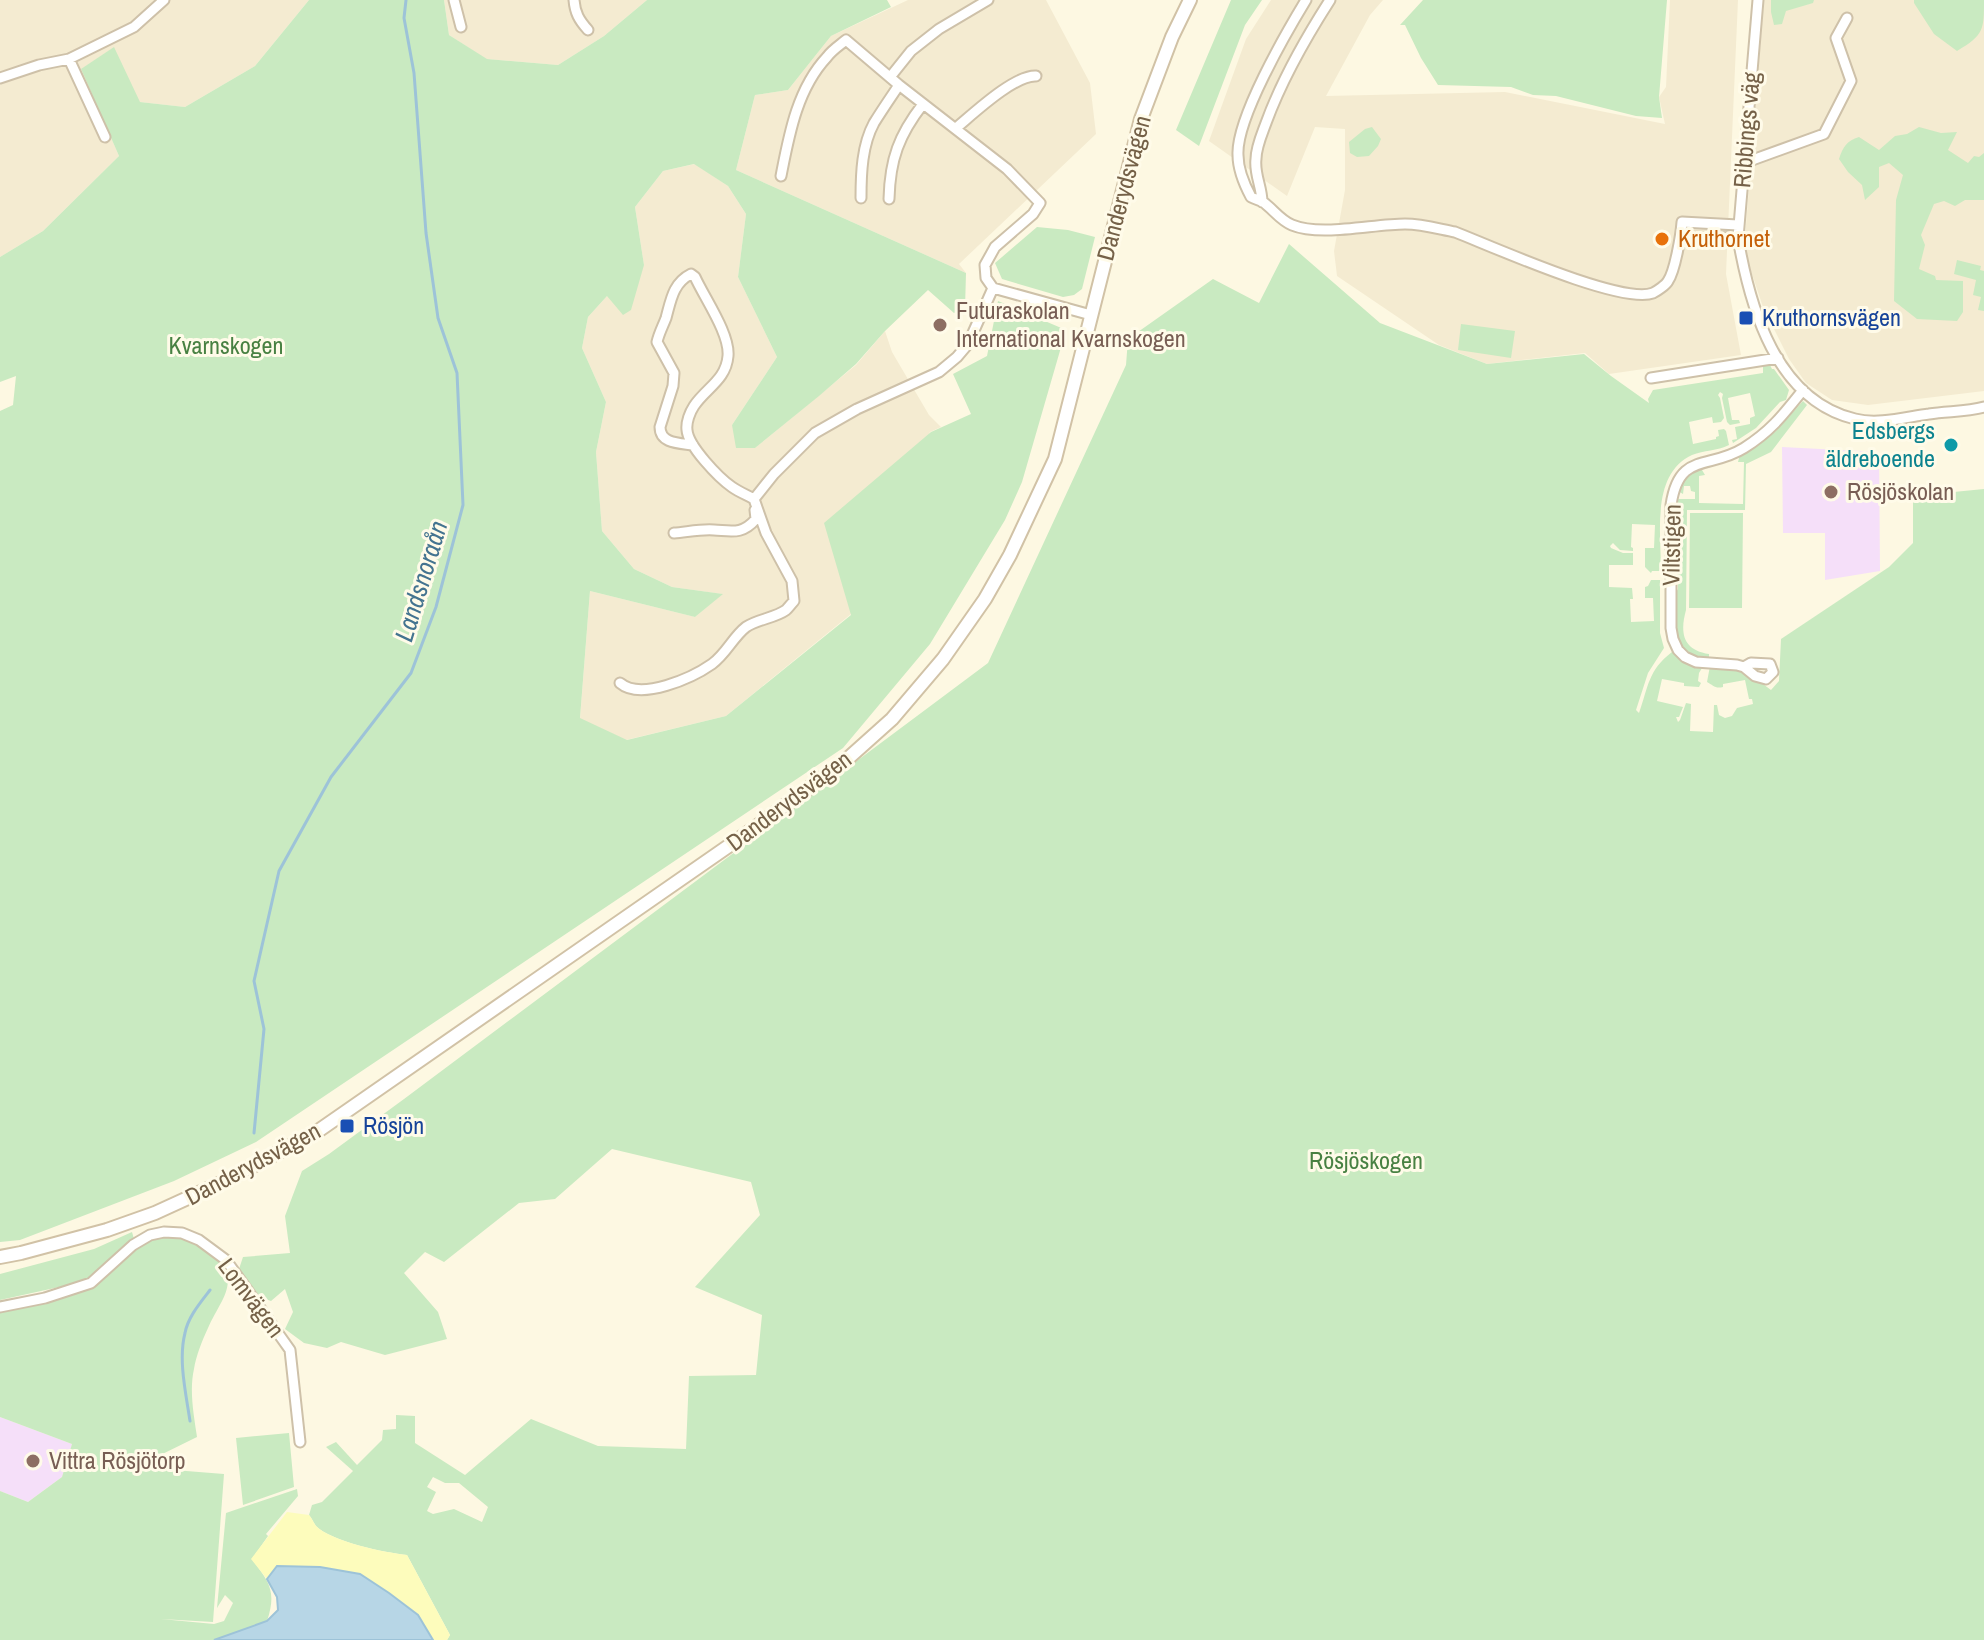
<svg xmlns="http://www.w3.org/2000/svg" width="1984" height="1640" font-family="'Archivo Narrow',sans-serif">
  <style>
    .residential { fill: #f4ebd1 }
    .education { fill: #f5dff9 }
    .green { fill: #c9eac1; fill-rule: evenodd }
    .sand { fill: #fdfcbc }
    .water { fill: #b7d6e6; stroke: #9dc3d8; stroke-width: 2 }
    .lines { fill: none; stroke-linecap: round; stroke-linejoin: round }
    .stream { stroke: #9dc3d8; stroke-width: 3 }
    .street-casing { stroke: #cec1a9; stroke-width: 13 }
    .secondary-casing { stroke: #d1c2a6; stroke-width: 16 }
    .street { stroke: #fff; stroke-width: 9 }
    .secondary { stroke: #fff; stroke-width: 12 }
    .food-dot { fill: #e8710a; stroke: #fffbe9; stroke-width: 3 }
    .transit-dot { fill: #1a4fb4; stroke: #fffbe9; stroke-width: 3 }
    .education-dot { fill: #8d6e63; stroke: #fffbe9; stroke-width: 3 }
    .culture-dot { fill: #0f9aa8; stroke: #fffbe9; stroke-width: 3 }
    .labels { text-anchor: middle; stroke-width: 6; stroke-linejoin: round; paint-order: stroke }
    .street-label { font-size: 24px; fill: #756148; stroke: #fffbe9 }
    .food-label { font-size: 24px; fill: #c56008; stroke: #fffbe9; text-anchor: start }
    .education-label { font-size: 24px; fill: #785e54; stroke: #fffbe9; text-anchor: start }
    .transit-label { font-size: 24px; fill: #164399; stroke: #fffbe9; text-anchor: start }
    .park-label { font-size: 24px; fill: #488142; stroke: #fffbe9 }
    .culture-label { font-size: 24px; fill: #0d838f; stroke: #fffbe9; text-anchor: end }
    .water-label { font-size: 26px; font-style: italic; fill: #447490; stroke: #fffbe9 }
  </style>
  <rect width="100%" height="100%" fill="#fdf8e2"/>
  <path class="residential" d="M0,0h309l-54,66 -70,41 -45,-5 -59,-33 38,87 -76,75 -43,26z
    M444,0h203l-43,36 -46,29 -72,-6 -37,-24z
    M908,0h138l44,83 6,51 -137,130 7,9 -230,-103 19,-75 33,-5 43,-54z
    M1271,0h112l-13,15 -44,81 179,-4 160,32 -6,-27 7,-10 4,-87h68l-12,274 15,81 -132,19 -24,-21 -98,11 -48,-19 -102,-69 -3,-25 11,-61v-61l-30,-2 -28,69 -78,-55 37,-102z
    M1764,0h220v391l-116,14 -36,-5 -26,-17 -17,-24 -26,-52 -19,-57z
    M695,164l33,22 18,28 -8,63 39,80 -45,68 23,23 101,-83 29,-34 7,21 37,63 12,12 -11,5 -79,182 -125,102 -100,24 -46,-21 10,-128 105,26 27,-23 -50,-7 -38,-18 -32,-38 -6,-79 10,-50 -24,-54 6,-31 19,-21 37,-31 -9,-58 28,-36z"/>
  <path class="education" d="M1782,447l97,5 1,119 -55,9v-47h-42z
    M0,1417l72,27 -10,33 -34,25 -28,-11z"/>
  <path class="green" d="M309,0h135l5,35 38,24 71,6 46,-29 43,-36h240l4,7 -60,29 -43,54 -33,5 -19,75 230,103 -1,36 -11,4 -26,-23 -43,41 -29,33 -37,32 -64,52h-19l-4,-23 45,-68 -39,-80 8,-63 -18,-28 -34,-22 -31,7 -28,36 9,58 -13,45 -8,5 -16,-19 -19,21 -6,31 24,54 -10,50 6,79 32,38 38,18 51,7 -28,23 -105,-26 -10,127 47,22 99,-24 125,-101 -27,-92 107,-91 40,-18 -18,-40 34,-18 11,-55 68,29 -44,152 -17,38 -75,124 -87,104 -587,394 -82,39 -154,59 -20,2v-831l13,-6 3,-29 -16,6v-125l43,-26 76,-75 -38,-87 33,-22 26,55 45,5 70,-41z
    M1231,0h31l-17,25 -46,121 -23,-16z
    M1423,0h244l-8,97 3,21 -26,-2 -80,-20 -23,-1 -22,-8 -73,-2 -17,-27 -16,-33h-5z
    M1771,0h43l-1,3 -27,8 -4,13 -8,1 -3,-13z
    M1914,0h70c0,30 0,35 -27,51l-23,-17 -20,-31z
    M1372,127l9,12 -3,7 -9,10 -12,1 -7,-4 -1,-11 16,-13z
    M1919,127l22,6 16,-1 -9,18 20,13 6,-7 5,1 5,-4v47h-19l-10,6 -11,-5 -10,3 -13,31 4,10 -6,24 16,7 1,4 27,1v31l-6,9 -40,-2 -23,-18 2,-101 7,-25 -14,-12 -10,4v20l-14,13 -3,-15 -14,-13 -9,-13c4,-13 8,-18 20,-22l20,13 16,-14 12,-2z
    M1037,227l31,3 27,7 -13,52 -8,6 -11,2 -61,-18 -7,-16z
    M1289,244l91,79 107,41 97,-10 27,22 38,27 -1,-4 5,-9 110,-17v-7l7,-1 2,4h2l15,21 -3,10 -6,2 -24,26 -23,15 -1,-3 5,-1 -2,-12 15,-3v-6l5,-2 -5,-23 -22,5 4,22h7l1,3 -10,2 -3,-3 -5,-24 1,-4 -3,-2 -2,3 2,3 4,20 -3,4 -8,1 -1,-6 -23,5 4,22 23,-5v-2l3,-1 -1,-6 6,-1 2,2 3,14c-12,6 -25,5 -37,10 -41,19 -31,78 -31,116h-9l-1,2 -6,-6v-19h9l1,-23 -23,-1 -1,23 2,1v3l-13,-1 -7,-7 -3,3 1,2 12,5h10v12h-24v22l23,1 1,11h-3l1,23 23,-1 -1,-23h-8v-11l3,-1 3,-6h9v53l4,15 -16,25 -12,37 3,3c9,-25 9,-43 33,-61l15,11 15,5 -3,5 -1,8 3,2 -2,4 -15,-1v-3l-22,-4 -5,22 26,6 -4,10h-3l2,5 2,-2 6,-17 5,1 -1,27 23,1 1,-27h3l2,10 6,3 7,-2 5,-8 16,-4 -1,-5h-3l-4,-19 -22,4v3c-8,2 -10,-2 -16,-5l3,-16 34,4 27,20 8,-9 2,-42 108,-72 24,-24v-47l71,-7v1151h-1537l3,-5 -43,-80c-21,-2 -77,-14 -91,-29 -3,-4 -4,-8 -7,-11l3,-10 10,-3 31,-31 -27,-24 10,-5 21,23 25,-25 1,-10 13,-1v-14l19,1v27l50,32 66,-56 67,27 88,3 3,-73 67,-1 6,-60 -67,-28 65,-72 -9,-33 -139,-33 -57,50 -36,4 -75,59 -19,-10 -21,21 34,39 9,27 -62,16 -44,-13 -14,6 -23,-5 -19,-14 8,-17 -8,-23 -14,12 -11,-4 -21,-28 4,-12 47,-4 -5,-37 17,-45 27,-17 75,-55 584,-436 138,-298 2,-26 85,-60 46,24zM433,1477l12,6h14l29,24 -6,15 -28,-13 -21,5 -6,-3 9,-19 -9,-5z
    M1957,260l24,6 -1,4 4,1v40l-6,-1 3,-13 -8,-2 3,-15 -22,-6z
    M1461,324l54,7 -4,27 -53,-8z
    M1803,401l4,4 -36,47 -25,12 -1,46h-58l-1,100c-6,22 -4,40 23,44v5c-39,-5 -34,-34 -34,-65l3,-5v-62l-2,-4v-22l3,-2h16v-7l-4,-1 -1,-5h-6l-1,8 -5,-3 5,-12 13,-11 6,2 3,5 -6,1v27l44,1 1,-42h-6l2,-8h5l31,-23z
    M1690,513h53l-1,95h-53z
    M132,1232l2,7 -35,35 -17,8 -82,18v-26l94,-25z
    M165,1237c26,1 25,1 45,16 34,27 11,45 -2,75 -6,13 -12,28 -14,41 -5,22 0,47 3,68l-61,30 88,7 -11,148 -52,-3 53,5 10,-3 9,-18 -8,-8 -8,13 9,-95 71,-24 1,7 -32,38 2,2 -16,23c17,23 25,32 15,62l-53,19h-214v-149l28,11 34,-25 10,-33 -72,-27v-106l94,-26 38,-37 13,-6z
    M289,1433l5,54 -51,18 -7,-67z"/>
  <path class="sand" d="M287,1512l22,3c3,3 4,7 7,11 14,15 70,27 91,29l43,80 -3,5h-14l-15,-25 -141,-49 -10,13 -16,-20z"/>
  <path class="water" d="M277,1566l43,1 40,7 29,19 29,22 15,25h-219l53,-19 11,-11 -1,-13 -10,-18z"/>
  <g class="lines">
    <path class="stream" d="M254,1133l10,-104 -10,-48 25,-110 52,-94 80,-104 25,-66 27,-102 -6,-132 -19,-55 -12,-85 -12,-160 -10,-55 2,-18
      M190,1421c-4,-27 -12,-61 -5,-88 3,-16 15,-30 25,-43"/>
    <g class="street-casing">
      <path id="street" d="M454,0l7,27
        M574,0c1,13 5,20 14,30
        M1306,0c-20,33 -70,119 -68,155 0,15 6,29 13,42 4,2 8,3 12,5 10,7 17,18 29,23 29,12 81,-1 113,-1 17,0 34,5 50,8 36,14 167,73 198,61 4,-2 13,-8 15,-12 7,-10 13,-46 14,-59l56,3
        M1758,0l-20,238c12,70 38,162 117,181 23,6 51,-2 74,-5 18,-3 38,-2 55,-7
        M69,59l36,78
        M891,76l20,-25 28,-22 49,-29
        M0,78l39,-13 30,-6 65,-32 30,-27
        M956,128c17,-14 58,-53 80,-52
        M1744,163l80,-29 27,-53 -15,-43 11,-20
        M781,176c8,-41 16,-87 46,-119 5,-7 13,-12 19,-17l53,45 108,84 33,34 -7,11 -38,33 -10,18 1,13 7,10
        M861,198c0,-25 1,-53 13,-75 8,-13 17,-26 25,-38
        M889,199c1,-40 10,-64 34,-95
        M1262,202c0,-15 -8,-28 -6,-43 0,-12 6,-25 10,-36 16,-44 39,-84 64,-123
        M1682,237l56,1
        M1651,378l127,-20
        M693,445c-13,-2 -33,-1 -33,-18l13,-41 1,-13 -17,-31c2,-9 6,-16 9,-24 5,-18 7,-35 25,-44l4,3c10,22 35,57 33,79 -2,24 -22,32 -34,50 -4,6 -8,16 -7,24 1,16 32,48 45,57 7,5 15,8 22,12
        M754,499l20,-25 41,-41 42,-24 82,-37 18,-15 11,-13 25,-56 98,27
        M674,533c13,-1 27,-4 40,-3 18,1 28,5 42,-11l-1,-9
        M1744,667l7,-4 19,1 3,8 -7,7 -11,-3 -11,-9 -7,-2 -41,-3 -11,-5 -7,-7 -5,-11 -2,-11v-123c8,-54 38,-35 73,-57 27,-17 39,-33 59,-58
        M620,683c21,18 72,-5 92,-19 14,-10 21,-27 34,-37 12,-8 29,-9 40,-17 3,-3 5,-6 8,-9l-2,-20 -26,-48 -12,-34
        M0,1307l45,-9 46,-15 42,-38 17,-10 14,-3 18,1 17,7 27,20 64,90 10,92"/>
    </g>
    <g class="secondary-casing">
      <path id="secondary" d="M0,1257l21,-4 86,-23 48,-17 70,-32 93,-50 438,-304 88,-65 48,-43 51,-60 42,-60 25,-44 45,-96 86,-340 31,-82 18,-37"/>
    </g>
    <use href="#street" class="street"/>
    <use href="#secondary" class="secondary"/>
  </g>
  <circle class="food-dot" cx="1662" cy="239" r="8"/>
  <g class="transit-dot">
    <rect x="1738" y="310" width="16" height="16" rx="4"/>
    <rect x="339" y="1118" width="16" height="16" rx="4"/>
  </g>
  <g class="education-dot">
    <circle cx="940" cy="325" r="8"/>
    <circle cx="1831" cy="492" r="8"/>
    <circle cx="33" cy="1461" r="8"/>
  </g>
  <circle class="culture-dot" cx="1951" cy="445" r="8"/>
  <g class="labels">
    <g class="street-label">
      <text transform="translate(1747 130) rotate(-85)" y="8">Ribbings väg</text>
      <text transform="translate(1124 188) rotate(-75)" y="8">Danderydsvägen</text>
      <text transform="translate(1672 545) rotate(-89)" y="8">Viltstigen</text>
      <text transform="translate(789 801) rotate(-37)" y="8">Danderydsvägen</text>
      <text transform="translate(253 1164) rotate(-28)" y="8">Danderydsvägen</text>
      <text transform="translate(251 1298) rotate(53)" y="8">Lomvägen</text>
    </g>
    <g class="food-label">
      <text x="1678" y="247">Kruthornet</text>
    </g>
    <g class="education-label">
      <text x="956" y="319">Futuraskolan<tspan x="956" dy="28">International Kvarnskogen</tspan></text>
      <text x="1847" y="500">Rösjöskolan</text>
      <text x="49" y="1469">Vittra Rösjötorp</text>
    </g>
    <g class="transit-label">
      <text x="1762" y="326">Kruthornsvägen</text>
      <text x="363" y="1134">Rösjön</text>
    </g>
    <g class="park-label">
      <text x="226" y="354">Kvarnskogen</text>
      <text x="1366" y="1169">Rösjöskogen</text>
    </g>
    <g class="culture-label">
      <text x="1935" y="439">Edsbergs<tspan x="1935" dy="28">äldreboende</tspan></text>
    </g>
    <g class="water-label">
      <text transform="translate(421 581) rotate(-73)" y="9">Landsnoraån</text>
    </g>
  </g>
</svg>
